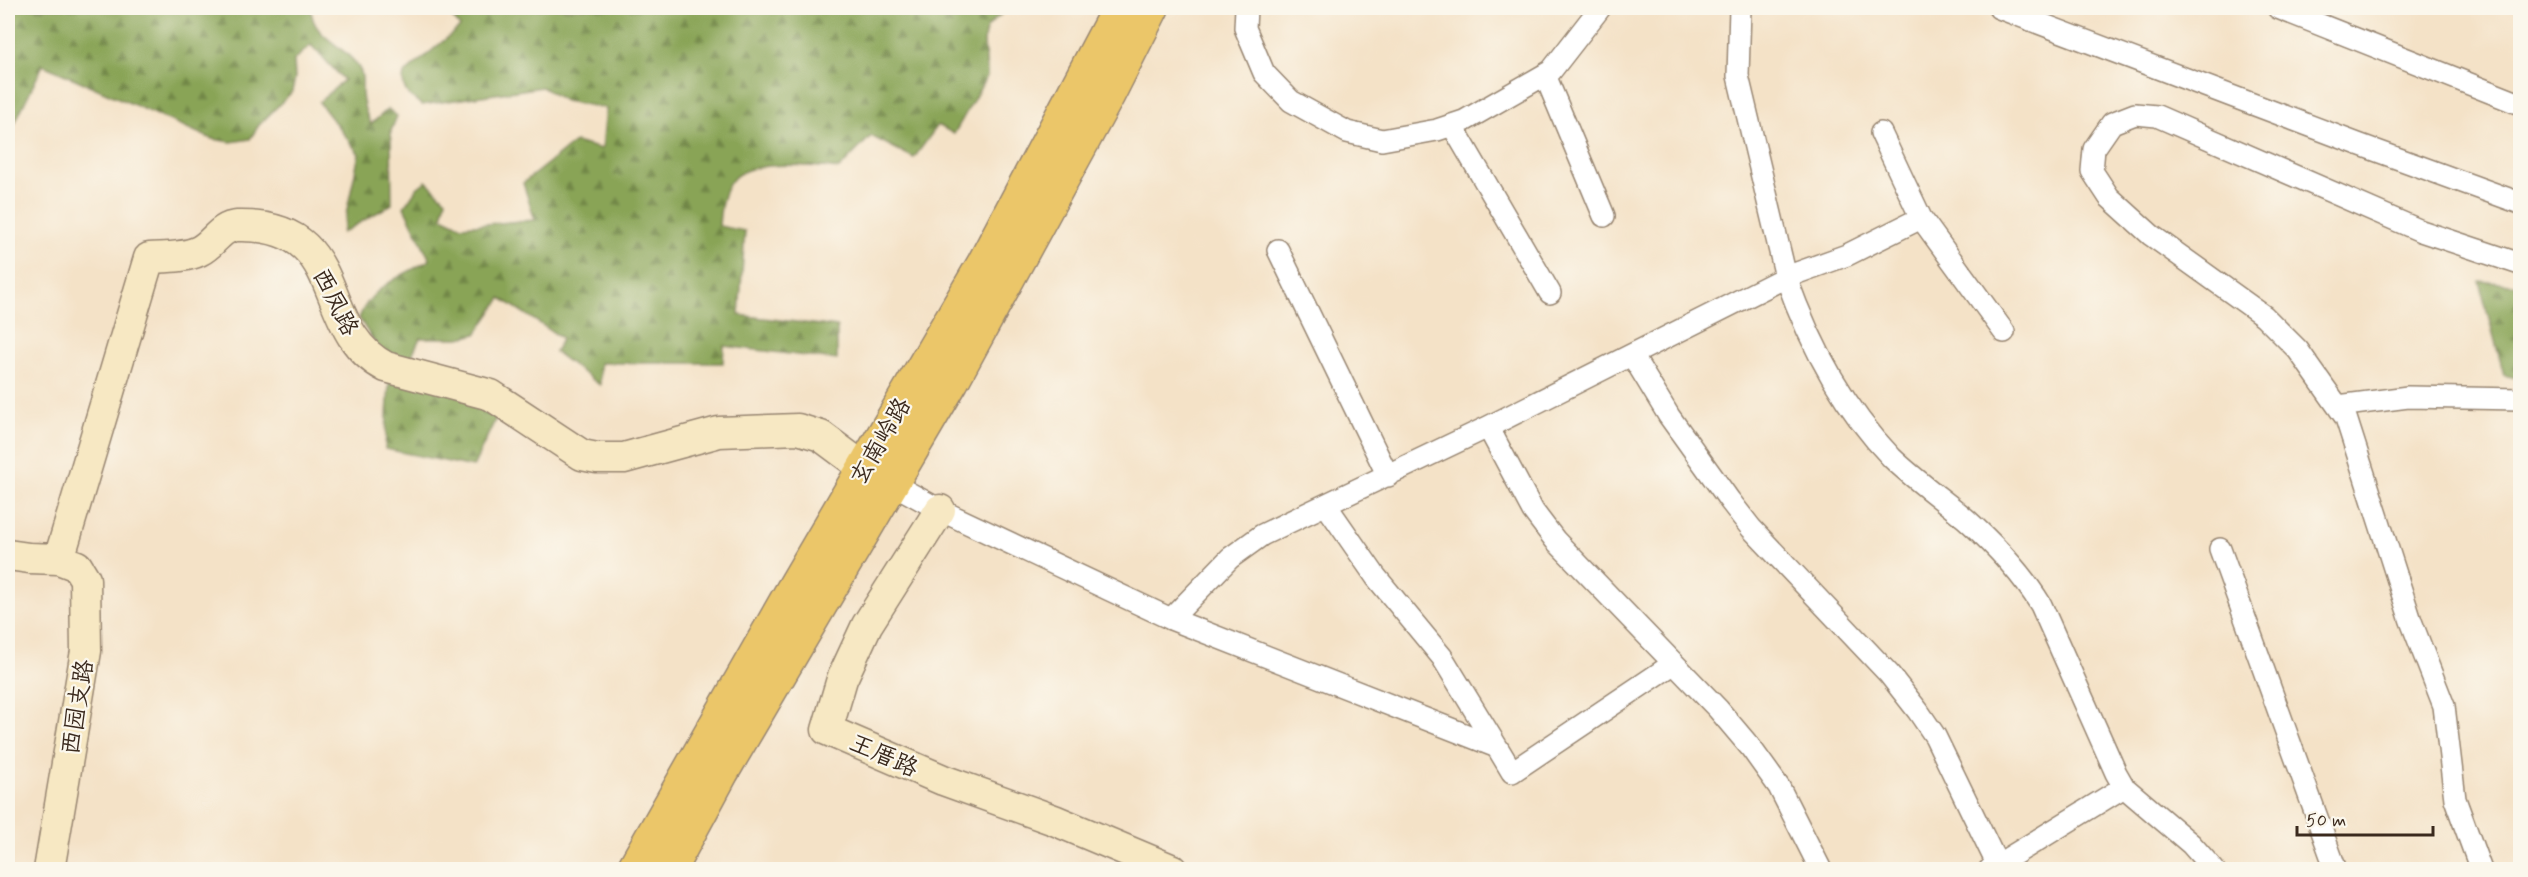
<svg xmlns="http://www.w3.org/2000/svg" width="2528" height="877" font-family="Mynerve,'LXGW WenKai TC',sans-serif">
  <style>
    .forest { fill: url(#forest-firs); stroke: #62673a; stroke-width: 1.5 }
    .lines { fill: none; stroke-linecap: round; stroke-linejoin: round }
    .street-casing { stroke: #988672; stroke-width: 24 }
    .secondary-casing { stroke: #988672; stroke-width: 33 }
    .primary-casing { stroke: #988672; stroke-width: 36 }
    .street { stroke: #fff; stroke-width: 21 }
    .secondary { stroke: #f7e8c3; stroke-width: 30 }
    .primary { stroke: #ebc669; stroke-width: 33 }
    .labels { text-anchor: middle; stroke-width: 4.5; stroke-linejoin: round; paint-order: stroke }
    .street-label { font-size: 24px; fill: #3b2a1e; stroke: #fbf7ec }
  </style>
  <defs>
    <pattern id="forest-firs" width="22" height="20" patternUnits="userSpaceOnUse" patternTransform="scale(1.5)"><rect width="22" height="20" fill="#89a456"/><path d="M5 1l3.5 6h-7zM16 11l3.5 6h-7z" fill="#718647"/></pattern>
  </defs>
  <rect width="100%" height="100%" fill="#fbf7ec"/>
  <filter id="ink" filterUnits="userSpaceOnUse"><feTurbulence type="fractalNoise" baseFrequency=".0167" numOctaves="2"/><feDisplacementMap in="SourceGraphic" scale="12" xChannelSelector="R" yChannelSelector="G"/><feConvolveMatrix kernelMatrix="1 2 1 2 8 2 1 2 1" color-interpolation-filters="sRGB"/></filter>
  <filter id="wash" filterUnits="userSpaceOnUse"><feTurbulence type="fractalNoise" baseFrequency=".008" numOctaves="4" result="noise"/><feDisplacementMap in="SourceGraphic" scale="24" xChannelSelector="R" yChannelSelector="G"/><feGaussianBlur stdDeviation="1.35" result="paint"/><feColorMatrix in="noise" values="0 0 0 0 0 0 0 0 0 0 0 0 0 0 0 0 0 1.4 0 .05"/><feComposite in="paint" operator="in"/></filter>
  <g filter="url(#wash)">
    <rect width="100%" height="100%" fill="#f4e2c7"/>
    <path class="forest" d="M8,8h303c1,30 31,35 46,57 7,9 5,16 5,27 0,11 4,22 9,32l17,-15 9,7 -6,15 1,73 -50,29 17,-79 -40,-52 25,-22 -33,-35 -17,15 1,18 -3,14 -33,33 -9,14 -19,3 -19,-3 -169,-74 -35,72z
      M445,8h563c-6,6 -16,13 -21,20 -7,14 1,33 0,48l-33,58 -16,-9 -24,33 -43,-22 -32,33c-24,-3 -86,-10 -105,9 -12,12 -14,32 -15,48l26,5 -6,84 98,12v33l-113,-14 -1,17h-123v22l-45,-33 7,-14 -61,-40 -25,36 -16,4h-40l-8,17 92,46 -31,66 -88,-18 5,-81 -31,-50c11,-31 44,-43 71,-58l-26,-53 13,-19 9,-7 20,19 -4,17 19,9 74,-6 -12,-37 52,-41 27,7 4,-41 -41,-7 -23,-14 -120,18c-12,-9 -22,-14 -18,-31l56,-47z
      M2479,281l41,4v94l-16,-4z"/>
  </g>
  <g filter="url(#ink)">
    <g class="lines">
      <g class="street-casing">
        <path id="street" d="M1246,8l-1,20 19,45 27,28 56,31 35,8 55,-10 27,-9 87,-50 49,-63
          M1740,8l-2,68 48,201c23,65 58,131 106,181 23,22 50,41 74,61 29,26 55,53 75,86l75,168 8,14 67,57 23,26
          M1999,8l359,136 162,59
          M2278,8l242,96
          M1545,75l59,141
          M1452,125l98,168
          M1881,133l40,85 83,114
          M1278,250l110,226
          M1632,355l37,61 61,85 21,27 138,146 29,37 17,25 65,134
          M2338,406l70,-9 112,2
          M1488,427l45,84 22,29 163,169 33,39 28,39 42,83
          M891,483l49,27 231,109 326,128 15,25 161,-108
          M1326,505l50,72 66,80 55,90
          M2220,549l116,321
          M1171,619l59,-61 32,-23 226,-108 298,-150 61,-22 74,-37
          M1989,870l135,-83
          M2481,870l-26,-71 -11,-93 -33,-85 -65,-203 -48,-68 -34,-34 -113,-81 -42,-38 -17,-26 2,-22 18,-26 23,-9 22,2 264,115 99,33"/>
      </g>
      <g class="secondary-casing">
        <path id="secondary" d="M940,510l-73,115 -25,54 -15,51 116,50 111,40 119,50
          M8,555l21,3 30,1 90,-301c17,-1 35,0 50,-7 15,-7 20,-24 38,-25 116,-3 75,103 149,141l105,28 91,60 15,3h27l95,-26 79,-3 23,7 43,32
          M49,870l37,-219 -1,-72 -8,-13 -18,-7"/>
      </g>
      <g class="primary-casing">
        <path id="primary" d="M633,870l156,-274 195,-333 135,-255
          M669,870l53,-98 230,-391 156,-286 44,-87"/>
      </g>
      <use href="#street" class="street"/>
      <use href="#secondary" class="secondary"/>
      <use href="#primary" class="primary"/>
    </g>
  </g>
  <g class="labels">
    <g class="street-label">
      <text transform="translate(336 302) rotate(63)" y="8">西凤路</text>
      <text transform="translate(880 441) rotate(-60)" y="8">玄南岭路</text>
      <text transform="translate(77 707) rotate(-81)" y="8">西园支路</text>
      <text transform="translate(884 755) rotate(24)" y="8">王厝路</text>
    </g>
  </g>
  <rect width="2528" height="877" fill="none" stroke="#fbf7ec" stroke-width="30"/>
  <path d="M2297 826v9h136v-9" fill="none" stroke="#3b2a1e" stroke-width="3"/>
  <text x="2306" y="826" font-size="18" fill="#3b2a1e" stroke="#fbf7ec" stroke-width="4.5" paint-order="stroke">50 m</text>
</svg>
